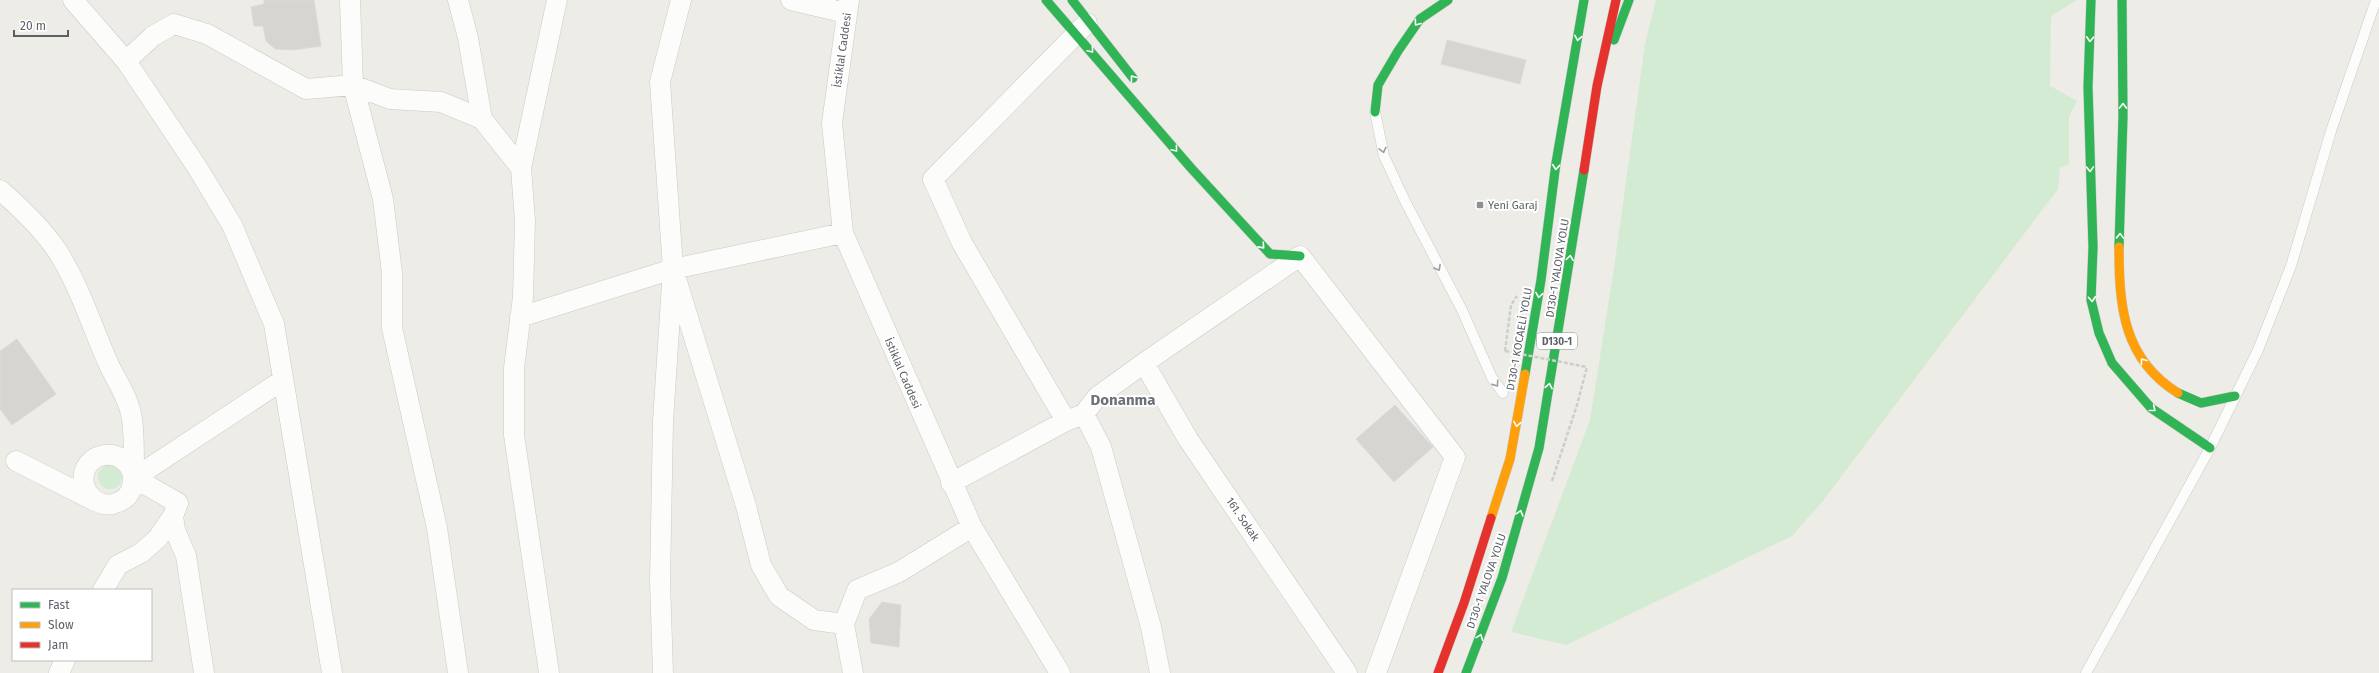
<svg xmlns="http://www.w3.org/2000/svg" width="2379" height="673" font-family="'Fira Sans',sans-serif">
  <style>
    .green { fill: #d3ebd2 }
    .building { fill: #d6d5d1; stroke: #dcdbd6 }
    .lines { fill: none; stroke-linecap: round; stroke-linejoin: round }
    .lane-casing { stroke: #c9cac9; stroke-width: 11 }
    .street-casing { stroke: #c9cac9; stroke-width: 21 }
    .fast-casing { stroke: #cacbca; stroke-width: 10 }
    .slow-casing { stroke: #cacbca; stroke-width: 10 }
    .jam-casing { stroke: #cacbca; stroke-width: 10 }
    .path { stroke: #cacfcd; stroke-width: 2.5; stroke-dasharray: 4 2; stroke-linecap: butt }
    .lane { stroke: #fcfcfb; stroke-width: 10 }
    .street { stroke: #fcfcfb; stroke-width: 20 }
    .fast { stroke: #30b455; stroke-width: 9 }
    .slow { stroke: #ff9f0a; stroke-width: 9 }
    .jam { stroke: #e5322d; stroke-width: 9 }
    .path-bridge { stroke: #cacfcd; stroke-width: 2.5; stroke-dasharray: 4 2; stroke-linecap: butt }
    .oneway { stroke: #fff }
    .oneway2 { stroke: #9b9ea2 }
    .poi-dot { fill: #8e9093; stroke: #fff; stroke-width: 1.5 }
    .labels { text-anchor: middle; stroke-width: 4; stroke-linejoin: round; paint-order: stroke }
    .shield { fill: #fff; stroke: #8c8f94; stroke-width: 1 }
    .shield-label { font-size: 10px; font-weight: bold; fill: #5b5f66 }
    .street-label { font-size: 11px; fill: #5b5f66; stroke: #fff }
    .poi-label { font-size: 11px; fill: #5b5f66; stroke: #fff; text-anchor: start }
    .district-label { font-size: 15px; font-weight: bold; fill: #6c7178; stroke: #fff }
  </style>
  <rect width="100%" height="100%" fill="#edece6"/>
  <path class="green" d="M1656,0h421l-26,16 -1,70 27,15 -8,16v47l-9,4 -2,21 -236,313 -30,34 -226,109 -55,-13 79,-212 24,-152 31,-224z
    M98 477a12 12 0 1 1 24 0a12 12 0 1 1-24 0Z"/>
  <path class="building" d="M264,0h50l7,46 -28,4 -18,-1 -9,-8 -3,-15h-9l-3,-19 13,-3z
    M1447,40l79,20 -6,24 -79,-20z
    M17,339l39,55 -44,31 -12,-16v-58z
    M1395,405l38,42 -39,35 -38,-43z
    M882,602l19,3 -2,42 -28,-4 -2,-24z"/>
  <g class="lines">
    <g class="lane-casing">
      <path id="lane" d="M1375,112l9,44 21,45 57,109 30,68 11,15
        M2086,673l124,-225 48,-98 33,-84 40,-135 45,-131"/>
    </g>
    <g class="street-casing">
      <path id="street" d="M73,0l53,61 71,106 35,58 42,99 58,349
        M350,0l3,85 30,114 9,74v55l45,200 21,145
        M458,0l10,38 14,81
        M791,0l55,13
        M849,0l-17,123 11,110 129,294 -73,45 -42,18 -13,34 9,49
        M126,61l27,-25 21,-12 33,10 99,55 47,-4 37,14 51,3 41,17 39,49
        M0,190c22,19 42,38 58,62 22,35 34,75 51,113 7,15 19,32 22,49 3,12 5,69 -1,78 -3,6 -10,10 -17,12 -13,3 -26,-7 -29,-20 -6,-32 42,-43 50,-6
        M843,233l-170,36 73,237 15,59 18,31 35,24 30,4
        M520,317l153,-48
        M1144,363l44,76 159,234
        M1084,414l-18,7 -104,-178 -29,-64 154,-156
        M16,461l79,40
        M951,483l115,-62
        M173,516l5,-13 -44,-25 149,-98
        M972,527l88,146
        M103,590l15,-25 23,-12 17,-15 15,-22 2,14 11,26 18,117
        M59,673l6,-13
        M549,673l-35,-238v-67l9,-71 2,-76 -4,-53 36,-168
        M663,673l-3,-92 3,-160 10,-152 -13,-187 21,-82
        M1160,673l-9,-46 -50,-180 -17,-33 13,-17 47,-34 156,-107 155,201 -79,216"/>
    </g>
    <g class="fast-casing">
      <path id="fast" d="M1046,0l145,168 79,86 30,2
        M1072,0l61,78
        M2091,0l-3,87 5,160 -2,53 8,33 13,30 39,45 59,40
        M1614,40l15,-40
        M1375,112l3,-27 20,-34 22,-32 28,-19
        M2119,247l4,-131 -1,-116
        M1525,374l16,-94 15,-117 28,-163
        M2178,393l23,10 34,-7
        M1466,673l36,-95 37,-130 45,-278"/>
    </g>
    <g class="slow-casing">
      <path id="slow" d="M2119,247c0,59 4,112 59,146
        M1491,518l19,-59 15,-85"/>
    </g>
    <g class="jam-casing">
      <path id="jam" d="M1584,170l13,-84 19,-86
        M1438,673l26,-70 27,-85"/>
    </g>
    <path class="path" d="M1505,351l6,-46 6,-9
      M1552,481l25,-76 10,-38"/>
    <use href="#lane" class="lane"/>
    <use href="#street" class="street"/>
    <use href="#fast" class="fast"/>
    <use href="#slow" class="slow"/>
    <use href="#jam" class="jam"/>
    <path class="path-bridge" d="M1505,351l82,16"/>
  </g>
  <defs><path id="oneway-chevron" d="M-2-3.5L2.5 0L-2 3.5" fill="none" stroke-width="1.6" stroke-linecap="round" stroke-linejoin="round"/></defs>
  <g class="oneway">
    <use href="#oneway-chevron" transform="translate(1417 23) rotate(126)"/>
    <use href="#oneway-chevron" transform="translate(1578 38) rotate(100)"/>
    <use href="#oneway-chevron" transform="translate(2090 39) rotate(93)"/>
    <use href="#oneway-chevron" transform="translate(1091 50) rotate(50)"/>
    <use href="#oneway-chevron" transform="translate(1133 78) rotate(-127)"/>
    <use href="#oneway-chevron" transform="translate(2123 106) rotate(-90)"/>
    <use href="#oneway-chevron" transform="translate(1175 149) rotate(50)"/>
    <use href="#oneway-chevron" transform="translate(1556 167) rotate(96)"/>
    <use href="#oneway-chevron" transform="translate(2090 169) rotate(88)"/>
    <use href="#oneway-chevron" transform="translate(2120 236) rotate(-88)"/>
    <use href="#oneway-chevron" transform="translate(1262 246) rotate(48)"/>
    <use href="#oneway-chevron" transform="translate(1570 258) rotate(-82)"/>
    <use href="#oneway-chevron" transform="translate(1539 295) rotate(99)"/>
    <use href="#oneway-chevron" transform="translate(2092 299) rotate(86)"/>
    <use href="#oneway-chevron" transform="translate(2143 361) rotate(-127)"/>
    <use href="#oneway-chevron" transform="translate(1549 386) rotate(-80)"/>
    <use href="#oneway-chevron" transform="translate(2153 409) rotate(38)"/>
    <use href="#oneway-chevron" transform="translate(1517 424) rotate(100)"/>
    <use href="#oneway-chevron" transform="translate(1520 513) rotate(-74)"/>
    <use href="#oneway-chevron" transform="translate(1480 637) rotate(-69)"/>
  </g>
  <g class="oneway2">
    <use href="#oneway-chevron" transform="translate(1383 150) rotate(76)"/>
    <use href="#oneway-chevron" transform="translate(1438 268) rotate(61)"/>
    <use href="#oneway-chevron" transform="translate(1496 384) rotate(55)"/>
  </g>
  <rect class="poi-dot" x="1476" y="201" width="8" height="8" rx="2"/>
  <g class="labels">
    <rect class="shield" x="1537" y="333" width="40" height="16" rx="3"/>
    <g class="shield-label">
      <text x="1557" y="345">D130-1</text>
    </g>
    <g class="street-label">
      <text transform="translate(842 50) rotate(-82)" y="4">İstiklal Caddesi</text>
      <text transform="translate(1557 268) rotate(-81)" y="4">D130-1 YALOVA YOLU</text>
      <text transform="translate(1519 339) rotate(-80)" y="4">D130-1 KOCAELİ YOLU</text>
      <text transform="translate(903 373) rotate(67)" y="4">İstiklal Caddesi</text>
      <text transform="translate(1243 519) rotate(56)" y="4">161. Sokak</text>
      <text transform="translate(1486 581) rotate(-71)" y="4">D130-1 YALOVA YOLU</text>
    </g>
    <g class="poi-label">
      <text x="1488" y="209">Yeni Garaj</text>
    </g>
    <g class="district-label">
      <text x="1123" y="405">Donanma</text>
    </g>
  </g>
  <rect x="12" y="589" width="140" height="72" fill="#ffffff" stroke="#bdbfc2"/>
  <rect x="20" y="602" width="20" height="6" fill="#30b455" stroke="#bdbfc2"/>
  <text x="48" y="609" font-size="12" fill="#5b5f66">Fast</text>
  <rect x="20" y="622" width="20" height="6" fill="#ff9f0a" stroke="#bdbfc2"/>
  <text x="48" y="629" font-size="12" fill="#5b5f66">Slow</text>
  <rect x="20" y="642" width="20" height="6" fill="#e5322d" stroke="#bdbfc2"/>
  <text x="48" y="649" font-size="12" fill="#5b5f66">Jam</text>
  <path d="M14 30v6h54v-6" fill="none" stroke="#5b5f66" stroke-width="2"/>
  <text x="20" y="30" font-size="12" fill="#5b5f66" stroke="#ffffff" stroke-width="3" paint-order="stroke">20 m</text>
</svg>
